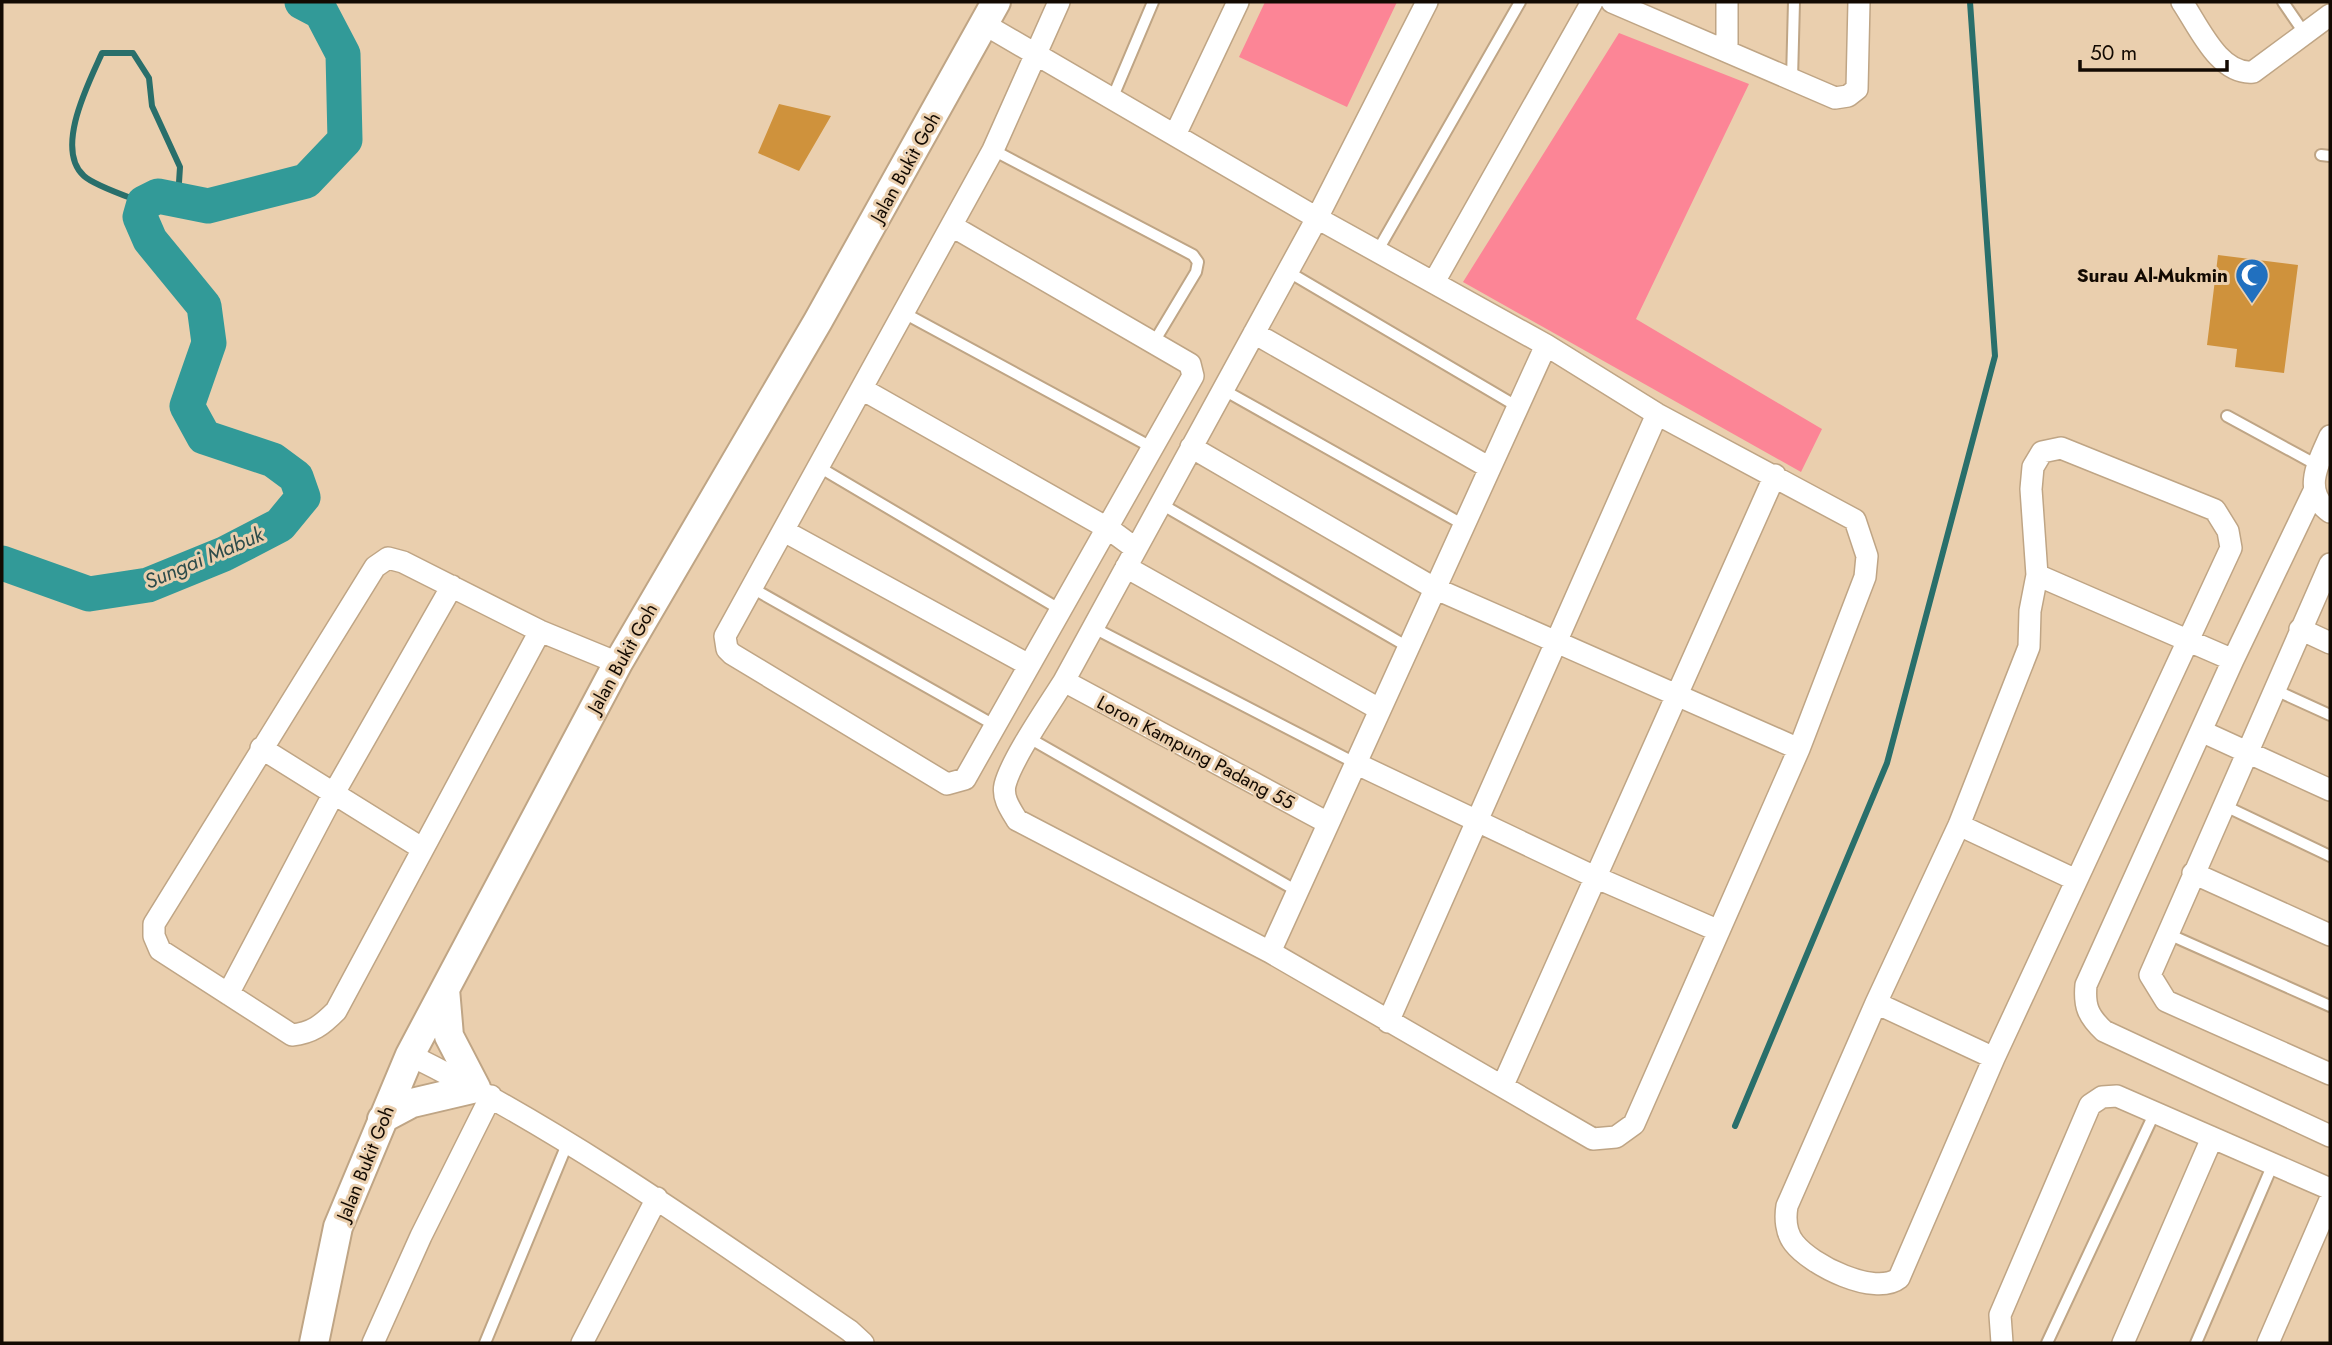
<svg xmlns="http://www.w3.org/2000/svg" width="2332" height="1345" font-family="Jost,sans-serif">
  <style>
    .green { fill: #fc8596 }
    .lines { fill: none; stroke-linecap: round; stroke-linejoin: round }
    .stream { stroke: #296f6b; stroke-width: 6 }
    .river { stroke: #329a98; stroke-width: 35 }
    .building { fill: #cf923c }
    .service-casing { stroke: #bfa585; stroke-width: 14 }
    .minor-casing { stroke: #bfa585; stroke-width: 24 }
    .secondary-casing { stroke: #bfa585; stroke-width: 32 }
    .service { stroke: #fff; stroke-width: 10 }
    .minor { stroke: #fff; stroke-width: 21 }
    .secondary { stroke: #fff; stroke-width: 28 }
    .labels { text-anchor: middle; stroke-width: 6; stroke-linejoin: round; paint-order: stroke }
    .street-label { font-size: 19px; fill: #130a02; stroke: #eacfae }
    .poi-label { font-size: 19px; font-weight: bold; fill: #130a02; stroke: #eacfae; text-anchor: end }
    .water-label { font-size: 21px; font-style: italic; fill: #2c4b4a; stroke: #eacfae }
  </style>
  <rect width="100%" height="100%" fill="#eacfae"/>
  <path class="green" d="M1265,2h132l-50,105 -108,-50z
    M1619,33l130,51 -113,235 186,110 -21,43 -338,-190z"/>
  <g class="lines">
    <path class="stream" d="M144,203c-15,-6 -49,-17 -60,-27 -30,-27 5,-94 18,-123h31l16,25 3,28 28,61 -2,31
      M1735,1126l152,-363 108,-407 -25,-354"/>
    <path class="river" d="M2,563l87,31 59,-9 76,-31 56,-29 23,-28 -7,-20 -23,-17 -69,-23 -17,-31 22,-63 -5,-37 -54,-66 -10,-23 4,-14 14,-7 50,10 98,-25 39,-41 -2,-86 -22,-42 -19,-10"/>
  </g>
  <path class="building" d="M779,104l52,12 -32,55 -41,-18z
    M2218,255l80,10 -14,108 -49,-6 2,-18 -30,-4z"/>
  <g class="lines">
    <g class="service-casing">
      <path id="service" d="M2283,2l22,32
        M1792,79l2,-77
        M1112,99l41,-97
        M993,150l200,105 5,7 -2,10 -42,70
        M2321,155l9,1
        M1378,250l142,-248
        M1287,271l231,136
        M904,313l249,135
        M1222,389l242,136
        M2227,416l90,49
        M819,467l242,143
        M1161,504l247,143
        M752,588l244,138
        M1092,627l263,136
        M2273,689l57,26
        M1029,738l268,153
        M2223,805l107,51
        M2166,933l164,73
        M485,1343l83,-201
        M2047,1343l108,-231
        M2196,1343l77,-179"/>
    </g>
    <g class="minor-casing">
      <path id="minor" d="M1612,2l223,96 13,-2 9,-7 2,-87
        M1727,2v49
        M2182,2c17,25 37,73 71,70l77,-57
        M984,24l333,194 229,127 111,69 198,106 12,36 -2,21 -66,172 -165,375 -18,13 -23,2 -323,-187 -253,-132c-6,-10 -15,-22 -12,-35 6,-25 44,-80 59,-104l253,-463 110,-216
        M1175,135l63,-133
        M952,226l238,138 3,12 -228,403 -18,5 -215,-130 -5,-5 -2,-13 268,-486 66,-148
        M1434,282l158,-280
        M1254,333l236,135
        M862,389l247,140 27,20
        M2330,436c-11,25 -29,56 0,76
        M1191,447l243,141 365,161
        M2061,448l154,62 13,21 3,17 -237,510 -95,220c-24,19 -88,-13 -105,-35 -8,-10 -9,-25 -7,-37l89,-203 83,-178 70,-178 1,-36 7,-36 -6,-86 2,-22 9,-15z
        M2314,491l-81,169 -147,325c-2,21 2,31 18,46l226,105
        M784,531l245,134
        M2330,564l-180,411 16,26 164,73
        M1126,567l253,142
        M2037,575l196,85
        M2300,629l30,14
        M540,631l-204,380c-14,14 -24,22 -44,24l-132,-85 -6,-14v-12l221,-357 13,-9 15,4 137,69 78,32
        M1064,681l264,142
        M2201,731l129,59
        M261,748l162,101
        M1355,763l240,114 124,54
        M1959,825l117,55
        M2193,873l137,62
        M1270,952l276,-607
        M228,994l106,-201 118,-207
        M1876,1003l118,55
        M1388,1022l269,-608
        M410,1055c156,77 297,178 440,276l13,12
        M1503,1085l272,-610
        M373,1343l48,-107 70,-140
        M582,1343l75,-145
        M2002,1343l-2,-28 90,-210 12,-8 15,-1 213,93
        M2123,1343l89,-205
        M2268,1343l62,-143"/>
    </g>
    <g class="secondary-casing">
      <path id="secondary" d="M382,1119l30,-16 64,-15 -27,-52 -4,-47
        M314,1343l24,-116 72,-172 208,-392 200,-342 178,-319"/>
    </g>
    <use href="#service" class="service"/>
    <use href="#minor" class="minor"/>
    <use href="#secondary" class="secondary"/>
  </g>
  <defs>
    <g id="mosque-pin" transform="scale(1.75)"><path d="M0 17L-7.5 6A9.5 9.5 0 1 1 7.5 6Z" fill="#2170bf" stroke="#eacfae"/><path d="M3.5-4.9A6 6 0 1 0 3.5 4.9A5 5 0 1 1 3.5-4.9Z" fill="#fff"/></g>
  </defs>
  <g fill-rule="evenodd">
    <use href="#mosque-pin" x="2252" y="275"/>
  </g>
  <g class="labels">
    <g class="street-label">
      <text transform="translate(905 167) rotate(-61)" y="7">Jalan Bukit Goh</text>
      <text transform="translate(622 658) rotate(-61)" y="7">Jalan Bukit Goh</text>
      <text transform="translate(1196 752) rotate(28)" y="7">Loron Kampung Padang 55</text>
      <text transform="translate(365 1163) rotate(-68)" y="7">Jalan Bukit Goh</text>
    </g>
    <g class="poi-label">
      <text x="2228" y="282">Surau Al-Mukmin</text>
    </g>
    <g class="water-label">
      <text transform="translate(204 558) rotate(-23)" y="7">Sungai Mabuk</text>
    </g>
  </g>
  <rect width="2332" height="1345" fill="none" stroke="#130a02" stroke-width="7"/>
  <path d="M2080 60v10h147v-10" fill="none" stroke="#130a02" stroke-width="3.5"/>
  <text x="2090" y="60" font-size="21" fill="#130a02" stroke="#eacfae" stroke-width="5" paint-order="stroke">50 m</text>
</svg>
